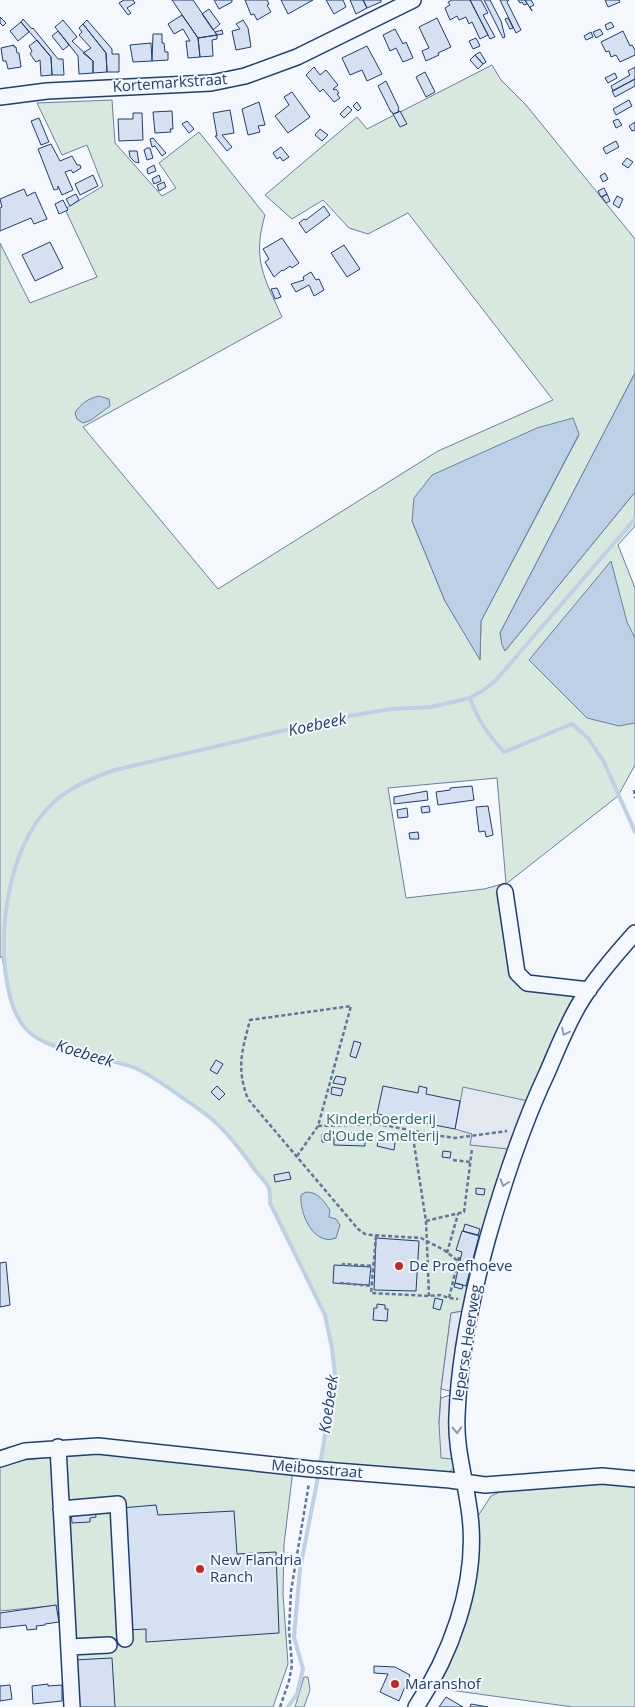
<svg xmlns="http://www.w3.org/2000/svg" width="635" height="1707" font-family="'Open Sans',sans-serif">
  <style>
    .green { fill: #d7e8df; stroke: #687fa3; fill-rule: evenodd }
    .parking { fill: #e3e8f0; stroke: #687fa3 }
    .water { fill: #bed0e5; stroke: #687fa3 }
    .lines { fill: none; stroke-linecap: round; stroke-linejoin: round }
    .stream { stroke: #bed0e5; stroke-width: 4 }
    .building { fill: #d5e0f0; stroke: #1d3f73 }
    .minor-casing { stroke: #1d3f73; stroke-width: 18 }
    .path { stroke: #5e769c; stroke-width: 2.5; stroke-dasharray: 4 2.5; stroke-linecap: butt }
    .minor { stroke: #f4f7fb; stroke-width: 15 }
    .oneway { stroke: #889bb7 }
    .poi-dot { fill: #c62828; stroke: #f4f7fb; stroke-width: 2 }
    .labels { text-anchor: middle; stroke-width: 4; stroke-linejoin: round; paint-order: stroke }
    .street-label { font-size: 15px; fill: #1d3f73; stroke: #f4f7fb }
    .park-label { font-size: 15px; fill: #2c6c60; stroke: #f4f7fb }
    .poi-label { font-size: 15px; fill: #1d3f73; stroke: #f4f7fb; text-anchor: start }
    .water-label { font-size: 16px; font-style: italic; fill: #1d3f73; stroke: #f4f7fb }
  </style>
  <rect width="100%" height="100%" fill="#f4f7fb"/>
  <path class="green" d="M492,65l9,15 25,25 109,134v134l-135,260 5,18 130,-159v34l-17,19 17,43v177l-17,31 -112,88 13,103 54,5 5,4 -114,315 -13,2 -10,76 -2,34 16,44 -7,6 -127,-10 14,-88 -3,-27 -7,-33 -55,-112 -1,-14 -28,-40 -27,-28 -47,-35 -31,-17 -30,-11 -47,-10 -17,-8 -16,-10 -10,-17 -8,-22 -6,-34h-2v-714l30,60 67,-26 -32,-68 38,-23 -16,-41 -25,10 -25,-52 75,-3 3,43 47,53 14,-8 -17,-25 40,-31 66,83c-13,45 -1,62 17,102l-199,110 135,162 220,-138 115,-51 -145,-187 -40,21 -19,-6 -26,-28 -31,19 -27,-24 92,-78 10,12zM579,435l-98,186 -1,38 -35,-58 -33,-80zM497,778l9,105 -22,6 -78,9 -18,-110z
    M87,1452l206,18 -9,74 -1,50 5,70 -15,43h-207l-5,-102 -61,6v-146l3,-3 32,-3 19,-6z
    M588,1484h31l16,2v221h-62l-131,-18 -6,-4 39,-123 3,-46 13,-20 11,-5z
    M304,1677h4l2,13 -6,17h-9z"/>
  <path class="parking" d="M463,1087l65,14 -20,48 -38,-4 2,-11 -17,-5z
    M464,1311l-11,148 -12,-1 -2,-35 2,-25 9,-3v-4l-9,-2 10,-76z"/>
  <path class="water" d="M635,373v119l-130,159 -3,-6 -2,-12z
    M99,396l10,3 1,7 -19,14 -8,3 -6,-4 -2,-6c5,-9 14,-15 24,-17z
    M573,418l6,16 -98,187 -1,39 -35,-59 -33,-80 2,-23 18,-23 105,-47z
    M611,561l16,61 8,16v85l-16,3 -32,-8 -58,-58z
    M306,1192c12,0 17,8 24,18l-1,7 7,2 4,6 -4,13c-22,9 -37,-25 -35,-43z"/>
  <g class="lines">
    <path class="stream" d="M470,698c8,23 18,36 34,54l68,-28 16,14 16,24 31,70
      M320,1465l15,-90 -3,-27 -7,-33 -55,-112c0,-4 0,-11 -1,-15 -3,-6 -10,-13 -14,-18 -12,-17 -25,-35 -41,-49 -10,-9 -23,-17 -34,-25 -14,-10 -29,-21 -45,-28 -30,-12 -88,-15 -109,-39 -15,-17 -18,-39 -21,-60 -5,-55 7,-129 50,-168 17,-15 39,-24 60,-31l226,-53 51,-8 39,-2 39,-9 12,-7 13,-10 140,-162
      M288,1707l9,-13 6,-25 -9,-32 6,-68 19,-97"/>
  </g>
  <path class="building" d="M124,0h9l2,3 -8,5 4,5 -3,2 -9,-12z
    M172,0h21l24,35 -19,3z
    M214,0h18v2l-13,7z
    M245,0h22l2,4 -2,1 4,7 -14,8 -3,-6 -3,1z
    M281,0h32l-25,14z
    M326,0h17l3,7 -12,7z
    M350,0h13l4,8 -11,6z
    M363,0h18v2l-14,6z
    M452,0h18l18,35 -8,4 -8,-17 -3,2 -3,-7 -7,3 -2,-4 -7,4 -5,-12 5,-3 -2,-3z
    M470,0h11l7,13 -5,2 12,22 -5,2z
    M484,0h6l11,21 4,16 -2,1z
    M500,0h9l-2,2 14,28 -5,3z
    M518,0h7l2,4 -3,1 -2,-3 -2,1z
    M525,0h6l3,5 -4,2 2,4z
    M605,0h14l1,2 -12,5z
    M209,9l11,15 -7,6 -11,-16z
    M182,15l16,23 2,19 -12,1 -2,-17h4l-7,-12 -9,5 -6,-10z
    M0,17l6,6 -3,3 -3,-3z
    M437,18l14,29 -13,6 1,2 -13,6 -4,-10 7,-3 -10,-21z
    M508,18l5,10 -3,1 -5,-10z
    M23,19l9,10 1,-1 25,31h5l1,16h-12l-1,-18 -30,-35z
    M63,20l14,17 -5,4 21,20v12l-14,1 -1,-18 -23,-29z
    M87,20l25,29v5h7v18h-12l-1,-19 -23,-29z
    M243,20l5,8 3,19 -15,3 -4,-19 8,-2 -4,-5z
    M21,22l8,10 -11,9 -8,-10z
    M611,22l3,5 -7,3 -2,-5z
    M83,24l23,29 1,19 -14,1v-12l-10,-8 8,-5 -12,-13 3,-3 -3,-4z
    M395,29l8,15 3,-2 7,16 -10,4 -7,-14 -6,3 -7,-16z
    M600,29l3,5 -7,4 -3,-6z
    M222,30l1,4 -6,1 -2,-3z
    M58,31l11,14 -6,5 -11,-14z
    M623,31l7,15 2,-1 3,5v5l-15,7 -4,-7 -5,2 -2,-6 -3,1 -5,-10z
    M591,32l2,5 -7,3 -2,-4z
    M153,34h9v9h2l1,9h3v8l-16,1z
    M217,35v4l-5,1 1,16 -13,1 -2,-19z
    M476,38l4,8 -7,3 -4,-8z
    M37,40l14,17 1,18 -11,1 -1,-16 -4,2 -6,-8 2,-3 -3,-5z
    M151,43l1,18 -19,1 -3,-17z
    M14,45v2h2l1,6h2l2,14 -13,2 -2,-8h-3l-2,-13z
    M367,46l15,28 -15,7 -5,-11 -12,5 -8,-17z
    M480,52l6,10 -3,2 -8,-9z
    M475,55l8,9 -5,5 -8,-9z
    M314,67l6,8 6,-5 12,15 -5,4 1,1 2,-1 3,4 -2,1 3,4 -6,4 -11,-13 -3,3 -14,-17z
    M635,67v12l-22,12 -2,-5 19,-11 -2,-4z
    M425,72l10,20 -9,5 -10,-20z
    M615,73l2,5 -9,5 -3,-5z
    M635,79v7l-20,11 -3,-6z
    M386,81l13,27 -1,1 1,3 -6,2 -1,-2h-1l-13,-26z
    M292,92l18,25 -22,16 -13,-17 14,-11 -5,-8z
    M629,100l3,6 -16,9 -3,-6z
    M259,102l6,23 -7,1 2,6 -12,3 -6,-26z
    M357,102l4,6 -3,3 -5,-5z
    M348,106l4,4 -8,8 -4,-4z
    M230,110l4,23 -12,2 10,12 -5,4 -12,-15h2l-4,-23z
    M172,111l1,18h-3l1,3 -16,1 -2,-21z
    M400,111l7,13 -7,3 -7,-13z
    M133,113h9l1,27 -24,1 -1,-22h15z
    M39,118l10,24 -8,3 -10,-24z
    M618,119l4,6 -6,3 -3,-7z
    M187,121l7,8 -5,4 -7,-9z
    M635,122v8l-3,1 -3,-5z
    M320,129l8,6 -6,6 -7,-6z
    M153,138l13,15 -4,3 -7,-10 -3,1 -2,-8z
    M616,141l3,6 -13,7 -3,-6z
    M51,144l9,17 12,-5 5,9h3l1,3 -8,5 -2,-3 -6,2 8,18 -11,5 -4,-9v3l-4,1 -16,-41z
    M281,147l8,10 -6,4 -3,-4 -3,2 -4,-6z
    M147,148h3l3,10 -6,2 -3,-10z
    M129,151h8l2,12 -4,-1 -5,-5z
    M627,158l6,4 -5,6 -6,-4z
    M154,165l2,6 -8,3 -1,-5z
    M605,173l3,6 -5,3 -3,-6z
    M93,175l5,11 -18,9 -5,-11z
    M159,175l2,6 -7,3 -2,-5z
    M164,182l2,5 -7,4 -2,-6z
    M604,188l3,6 -6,3 -3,-6z
    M24,189l3,7 8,-4 12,27 -13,5 -3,-6 -31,13v-23l2,-1 -2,-8z
    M76,194l3,6 -9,6 -4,-7z
    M607,194l3,7 -4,2 -4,-6z
    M617,196l6,3 -4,9 -6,-4z
    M63,200l5,10 -9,4 -4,-10z
    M324,206l6,9 -24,18 -7,-10 5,-4 2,1z
    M282,238l17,25 -7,5 -2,-2 -7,5 -1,-1 -8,7 -9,-15 4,-3 -6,-10z
    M50,242l13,26 -28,13 -13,-26z
    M344,245l16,24 -13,8 -16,-24z
    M311,272l5,8 3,-1 5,11 -10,6 -5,-11 -13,7 -5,-8 13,-4 -1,-3z
    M277,288l4,9 -6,2 -4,-10z
    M472,786l2,14 -36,5 -2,-13 14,-2v-2z
    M427,791l1,9 -34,4v-7z
    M429,806l1,6 -8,1 -1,-6z
    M488,806l5,29 -7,2 -1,-6 -6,1 -3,-25z
    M407,808l1,9 -10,1 -1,-8z
    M418,832l1,7h-9l-1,-6z
    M354,1041l7,2 -5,15 -6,-2z
    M216,1060l7,4 -6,10 -7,-4z
    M336,1076l10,2 -2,7 -11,-2z
    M217,1086l8,8 -6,6 -8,-8z
    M383,1086l35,7 1,-7 8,2 -1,6 34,7 -5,28 -78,-15z
    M332,1087l11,2 -2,7 -10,-2z
    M381,1131l6,1 -2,9h3l2,-7 6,2 -2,14 -17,-4z
    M334,1132l31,1v13l-31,-1z
    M322,1134h5v8h-5z
    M443,1151l8,1 -1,6 -8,-1z
    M289,1172l2,7 -16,3 -1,-7z
    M476,1188l9,1 -1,6 -8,-1z
    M465,1224l15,5 -2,6 -15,-4z
    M462,1231l17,5 -13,50 -11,-3 7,-31 -6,-2z
    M376,1238l43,3 -3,50 -42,-1z
    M6,1262l4,43 -10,2v-44z
    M334,1265l37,2 -2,18 -36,-2z
    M455,1283l8,2 -1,4 -8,-2z
    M435,1298l8,2 -3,10 -7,-2z
    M377,1304l8,1v4h3l-1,12 -14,-1 1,-12h3z
    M156,1505l2,10 76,-4 3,43 39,-2 3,81 -133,9v-13l-19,1 -6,-122z
    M95,1509l1,8 -6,1v4l-18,1 -1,-13z
    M56,1605l3,17 -14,2v1l-9,1 1,3 -10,1 -1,-5 -26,3v-15z
    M112,1658l3,49h-40l-2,-47z
    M374,1666l21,1 15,8 -11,26 -19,-9 8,-18 -14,-1z
    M48,1684v2l14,-1v16l-29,3 -1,-18z
    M10,1685l2,14 -12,2v-15z
    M446,1697l17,10h-24z
    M471,1704l17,3h-18z"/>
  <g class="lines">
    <g class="minor-casing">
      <path id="minor" d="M0,97l47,-6 164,-8 34,-7 52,-19 116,-57
        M505,892l12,81 10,10 62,7
        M58,1447l14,260
        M0,1459l25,-8 73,-5 213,23 139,11 35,5 117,-9 33,3
        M61,1509l57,-5 7,135
        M69,1647l40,-2
        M416,1707c34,-51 59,-118 55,-180 -2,-37 -16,-73 -14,-111 2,-60 15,-121 31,-179 16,-56 34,-111 59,-164 11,-25 21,-52 36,-75 15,-23 34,-45 52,-65"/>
    </g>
    <path class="path" d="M634,790l1,8
      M318,1126l60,-2 63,12 14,2 52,-7
      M412,1131l14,90 3,75
      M297,1156l21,-30 33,-120 -101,14c-8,31 -14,48 -2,79l110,130 7,5 6,1 50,3 23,12 14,11 -9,37
      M453,1160l17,2
      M426,1221l38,-9 8,-63
      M376,1236l-5,57 58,3 11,-1 9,3 9,1
      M447,1253l11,-39
      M458,1261l2,-6
      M343,1266v-2l30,2
      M340,1283l32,3
      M280,1707l9,-26 3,-16 -3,-35 2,-39 18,-108"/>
    <use href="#minor" class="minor"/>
  </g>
  <defs><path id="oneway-chevron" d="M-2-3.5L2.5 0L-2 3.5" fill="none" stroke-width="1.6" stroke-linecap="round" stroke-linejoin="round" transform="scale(1.25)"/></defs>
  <g class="oneway">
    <use href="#oneway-chevron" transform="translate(565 1032) rotate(116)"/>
    <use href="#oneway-chevron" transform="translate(504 1183) rotate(108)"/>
    <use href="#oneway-chevron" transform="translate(457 1430) rotate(88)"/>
  </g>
  <g class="poi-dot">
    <circle cx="399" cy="1266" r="5"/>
    <circle cx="200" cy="1569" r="5"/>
    <circle cx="395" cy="1684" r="5"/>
  </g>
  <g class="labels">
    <g class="street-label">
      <text transform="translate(170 83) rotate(-4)" y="5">Kortemarkstraat</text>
      <text transform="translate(467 1343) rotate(-81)" y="5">Ieperse Heerweg</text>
      <text transform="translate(317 1469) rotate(5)" y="5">Meibosstraat</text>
    </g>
    <g class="park-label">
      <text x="381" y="1124">Kinderboerderij<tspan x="381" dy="17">d'Oude Smelterij</tspan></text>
    </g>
    <g class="poi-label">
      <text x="409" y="1271">De Proefhoeve</text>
      <text x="210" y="1565">New Flandria<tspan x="210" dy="17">Ranch</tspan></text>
      <text x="405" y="1689">Maranshof</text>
    </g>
    <g class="water-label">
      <text transform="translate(317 724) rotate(-12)" y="6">Koebeek</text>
      <text transform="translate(85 1053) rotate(17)" y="6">Koebeek</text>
      <text transform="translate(328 1404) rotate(-82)" y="6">Koebeek</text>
    </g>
  </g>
</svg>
